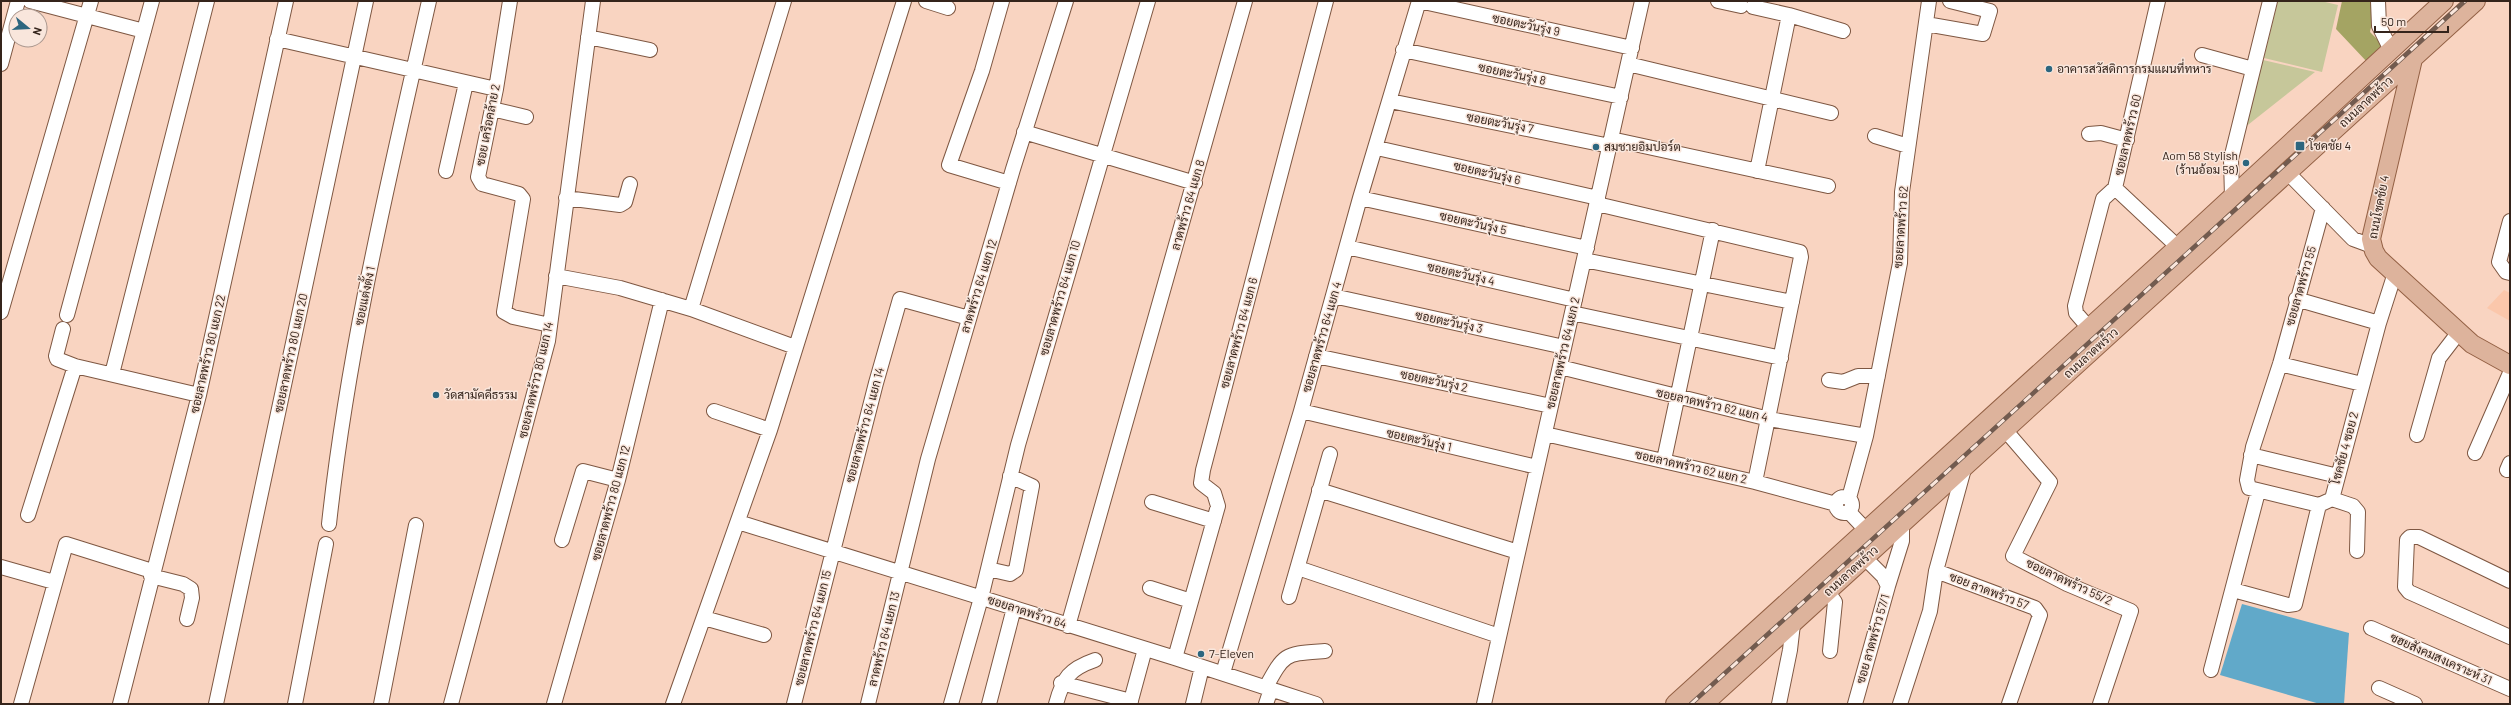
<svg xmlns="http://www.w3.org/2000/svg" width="2511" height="705" font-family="Barlow,Sarabun,sans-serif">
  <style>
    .built { fill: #fbc7ab }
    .green { fill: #c6c79a }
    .forest { fill: #a4a463 }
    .water { fill: #61a9c9 }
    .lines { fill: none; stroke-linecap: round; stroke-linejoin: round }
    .minor-casing { stroke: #7e5742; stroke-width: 16 }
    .major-casing { stroke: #936044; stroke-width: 20 }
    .minor { stroke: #fff; stroke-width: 14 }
    .major { stroke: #ddb39c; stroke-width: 18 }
    .rail-casing { stroke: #725b4f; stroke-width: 4.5 }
    .rail { stroke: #f9e6dc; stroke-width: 3; stroke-dasharray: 9; stroke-linecap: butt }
    .poi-dot { fill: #2c667f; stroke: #f9e6dc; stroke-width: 1.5 }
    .labels { text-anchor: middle; stroke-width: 3; stroke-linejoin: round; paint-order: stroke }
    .street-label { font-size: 12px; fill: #35241b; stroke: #f9e6dc }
    .poi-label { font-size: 12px; fill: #35241b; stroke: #f9e6dc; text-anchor: start }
  </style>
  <rect width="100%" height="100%" fill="#f9d4c1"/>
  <path class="built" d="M2504,290l6,3v28l-23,-13z"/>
  <path class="green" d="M2278,1h43l17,4 -16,67 -58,-14z
    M2263,60l52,12 -71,56z"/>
  <path class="forest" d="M2342,1h35l-7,31 15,15 -17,16 -32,-34z"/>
  <path class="water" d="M2242,604l107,29 -5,71h-24l-100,-29z"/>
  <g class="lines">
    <g class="minor-casing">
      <path id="minor" d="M30,1l114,30
        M510,1l-14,88 -18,88 4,7 37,10 4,5 -19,113 9,5 37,8
        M926,1l22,7
        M1002,1l-20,70 -33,94 60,18
        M1419,1l213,47
        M1718,1l23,5
        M2378,1l1,25 12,24
        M1753,7l36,8 54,16
        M1926,24l57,10 7,-23 -40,-10
        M588,37l62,13
        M277,39l219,50
        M1403,50l218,47
        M2202,55l51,14
        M1,64l17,-63
        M1628,64l203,49
        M1390,101l220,45
        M492,109l34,8
        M1024,132l171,51
        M2089,134l12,-1 26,7
        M1875,136l33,10
        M1611,139l217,47
        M1377,148l221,50
        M446,171l20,-88
        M1757,171l32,-156
        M2288,173l65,66 19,7
        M2115,188l63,59
        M2232,197l-1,-38 39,-158
        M566,198l54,7 5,-3 5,-18
        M1360,198l227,50
        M1597,204l203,48 1,5 -46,225
        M2323,208l-43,156 -27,83 -6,33 2,8 70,17 13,-6 47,-176 16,-50
        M2510,221l-11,41 7,10 4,1
        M1347,247l228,53
        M1584,260l208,42
        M556,276l64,12 71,21 104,38
        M1333,296l231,51
        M2296,299l83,24
        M691,309l93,-308
        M1,312l90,-311
        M1572,313l209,45
        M67,315l85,-314
        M2089,328l-13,-15 -1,-7 28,-107 12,-11 43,-187
        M63,329l-7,27 1,3 18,7 124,29
        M1316,356l235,50
        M2280,364l82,20
        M1560,367l209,52 97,17
        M112,374l95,-373
        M1829,380l14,2 15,-6h20
        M714,411l56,19
        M1301,411l236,56
        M2006,431l44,51 -37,74 54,28 64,27 -31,93
        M1545,434l210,48 81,22
        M2417,435l22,-77 20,-26
        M2475,453l35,-80
        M2251,455l87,21
        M1664,460l49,-230
        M2507,470l3,-7
        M1319,490l199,62
        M1836 505a8 8 0 1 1 16 0a8 8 0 1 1-16 0Z
        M1849,498l17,-62 34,-173 2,-71 27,-191
        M2332,499l21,7 5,6 -1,39
        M1152,502l62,19
        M1849,512l17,18
        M28,515l47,-149
        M738,522l437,136 141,46
        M329,524c19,-177 61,-350 100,-523
        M562,540l21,-69 35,9
        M1,567l53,15
        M1298,568l201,68
        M988,569l22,5 6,-4 16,-84 -22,-10
        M1936,571l99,37 5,7 -31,89
        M151,576l32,8 8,5 1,9 -5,21
        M2510,581l-91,-44h-9l-3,3 -2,47 4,5 101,45
        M1888,586l14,-45v-16
        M1150,588l41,13
        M2233,590l55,15 7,-1 24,-99
        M1828,592l7,10 -5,49
        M1289,597l41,-143
        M704,618l60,17
        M1068,626l177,-625
        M2371,628l139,61
        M1175,658l43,-152 -4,-13 -13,-10 2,-13 123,-469
        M2211,670l47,-178
        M1223,673l78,-262 59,-213 59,-197
        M1061,683l70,18
        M1266,687c19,-35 19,-33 59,-36
        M2379,688l36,16
        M21,704l45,-160 86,27
        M120,704l79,-309 87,-394
        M216,704l150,-703
        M295,704l31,-160
        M381,704l35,-179
        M451,704l97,-363 45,-340
        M554,704l64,-224 44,-180
        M673,704l97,-274 134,-429
        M794,704l82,-321 24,-84 69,19
        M868,704l60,-245 85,-290 53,-168
        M951,704l30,-106 37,-153 130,-444
        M989,704l25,-96
        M1056,704c7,-26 13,-35 39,-44
        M1130,704l15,-55
        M1193,704l9,-37
        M1266,704l5,-15
        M1484,704l158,-703
        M1779,704l11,-54 3,-26
        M1855,704l33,-118 -5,-10 -18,-18
        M1900,704l30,-93 6,-40 28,-102"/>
    </g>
    <g class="major-casing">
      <path id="major" d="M2413,59l-42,180 3,12 4,7 94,86 38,21
        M1675,704l503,-457 266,-246
        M1704,704l772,-703"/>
    </g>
    <use href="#minor" class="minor"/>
    <use href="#major" class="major"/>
    <g class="rail-casing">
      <path id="rail" d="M1691,704l774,-703"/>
    </g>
    <use href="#rail" class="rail"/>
  </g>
  <g class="poi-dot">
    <circle cx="2049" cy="69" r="4"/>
    <rect x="2295" y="141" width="10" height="10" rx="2"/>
    <circle cx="1596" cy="147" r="4"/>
    <circle cx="2246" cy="163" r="4"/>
    <circle cx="436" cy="395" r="4"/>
    <circle cx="1201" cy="654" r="4"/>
  </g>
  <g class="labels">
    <g class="street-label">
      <text transform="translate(1526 25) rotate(12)" y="4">ซอยตะวันรุ่ง 9</text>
      <text transform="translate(1512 74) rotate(12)" y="4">ซอยตะวันรุ่ง 8</text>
      <text transform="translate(2366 102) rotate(-43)" y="4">ถนนลาดพร้าว</text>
      <text transform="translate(1500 123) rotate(11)" y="4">ซอยตะวันรุ่ง 7</text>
      <text transform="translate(488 125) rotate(-79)" y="4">ซอย เครือคล้าย 2</text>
      <text transform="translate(2128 135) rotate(-77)" y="4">ซอยลาดพร้าว 60</text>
      <text transform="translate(1487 173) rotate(13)" y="4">ซอยตะวันรุ่ง 6</text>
      <text transform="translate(1188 205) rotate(-74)" y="4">ลาดพร้าว 64 แยก 8</text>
      <text transform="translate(2379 207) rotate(-79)" y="4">ถนนโชคชัย 4</text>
      <text transform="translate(1473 223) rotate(13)" y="4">ซอยตะวันรุ่ง 5</text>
      <text transform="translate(1901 227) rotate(-86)" y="4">ซอยลาดพร้าว 62</text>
      <text transform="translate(1461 274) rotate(13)" y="4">ซอยตะวันรุ่ง 4</text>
      <text transform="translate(979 286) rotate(-73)" y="4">ลาดพร้าว 64 แยก 12</text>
      <text transform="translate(2301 286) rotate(-74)" y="4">ซอยลาดพร้าว 55</text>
      <text transform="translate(365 296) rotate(-78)" y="4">ซอยแต่งตั้ง 1</text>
      <text transform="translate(1060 298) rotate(-74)" y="4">ซอยลาดพร้าว 64 แยก 10</text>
      <text transform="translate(1449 322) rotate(12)" y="4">ซอยตะวันรุ่ง 3</text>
      <text transform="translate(1239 333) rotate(-75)" y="4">ซอยลาดพร้าว 64 แยก 6</text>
      <text transform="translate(1322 337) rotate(-74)" y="4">ซอยลาดพร้าว 64 แยก 4</text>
      <text transform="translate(291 353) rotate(-78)" y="4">ซอยลาดพร้าว 80 แยก 20</text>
      <text transform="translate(1563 353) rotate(-77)" y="4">ซอยลาดพร้าว 64 แยก 2</text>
      <text transform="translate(2091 353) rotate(-42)" y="4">ถนนลาดพร้าว</text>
      <text transform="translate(208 354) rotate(-77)" y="4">ซอยลาดพร้าว 80 แยก 22</text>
      <text transform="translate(536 380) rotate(-77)" y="4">ซอยลาดพร้าว 80 แยก 14</text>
      <text transform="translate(1434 381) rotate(12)" y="4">ซอยตะวันรุ่ง 2</text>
      <text transform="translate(1712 405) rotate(13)" y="4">ซอยลาดพร้าว 62 แยก 4</text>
      <text transform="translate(865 425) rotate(-75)" y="4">ซอยลาดพร้าว 64 แยก 14</text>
      <text transform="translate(1419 440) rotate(13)" y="4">ซอยตะวันรุ่ง 1</text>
      <text transform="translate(2345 448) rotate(-75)" y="4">โชคชัย 4 ซอย 2</text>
      <text transform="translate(1691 467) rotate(13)" y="4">ซอยลาดพร้าว 62 แยก 2</text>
      <text transform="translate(611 503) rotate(-75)" y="4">ซอยลาดพร้าว 80 แยก 12</text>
      <text transform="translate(1851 571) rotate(-42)" y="4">ถนนลาดพร้าว</text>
      <text transform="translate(2069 582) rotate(25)" y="4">ซอยลาดพร้าว 55/2</text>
      <text transform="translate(1989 591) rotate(21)" y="4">ซอย ลาดพร้าว 57</text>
      <text transform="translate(1027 612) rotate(18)" y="4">ซอยลาดพร้าว 64</text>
      <text transform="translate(813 628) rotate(-76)" y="4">ซอยลาดพร้าว 64 แยก 15</text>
      <text transform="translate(884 639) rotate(-76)" y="4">ลาดพร้าว 64 แยก 13</text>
      <text transform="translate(1873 639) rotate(-74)" y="4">ซอย ลาดพร้าว 57/1</text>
      <text transform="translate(2441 659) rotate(24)" y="4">ซฮยสังคมสงเคราะห์ 31</text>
    </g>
    <g class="poi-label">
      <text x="2057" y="73">อาคารสวัสดิการกรมแผนที่ทหาร</text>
      <text x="2309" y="150">โชคชัย 4</text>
      <text x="1604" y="151">สมชายอิมปอร์ต</text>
      <text x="2238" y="160" text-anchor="end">Aom 58 Stylish<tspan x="2238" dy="14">(ร้านอ้อม 58)</tspan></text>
      <text x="444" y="399">วัดสามัคคีธรรม</text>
      <text x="1209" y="658">7-Eleven</text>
    </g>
  </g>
  <rect width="2511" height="705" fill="none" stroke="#35241b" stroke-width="4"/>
  <g transform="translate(28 28) rotate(108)"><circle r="19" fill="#f9e6dc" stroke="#ab988f"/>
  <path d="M0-3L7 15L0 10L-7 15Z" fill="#2c667f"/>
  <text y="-6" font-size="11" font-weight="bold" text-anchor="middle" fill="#35241b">N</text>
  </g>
  <path d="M2375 26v6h73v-6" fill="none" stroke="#35241b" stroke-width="2"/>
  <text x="2381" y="26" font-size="12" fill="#35241b" stroke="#f9e6dc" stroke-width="3" paint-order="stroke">50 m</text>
</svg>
